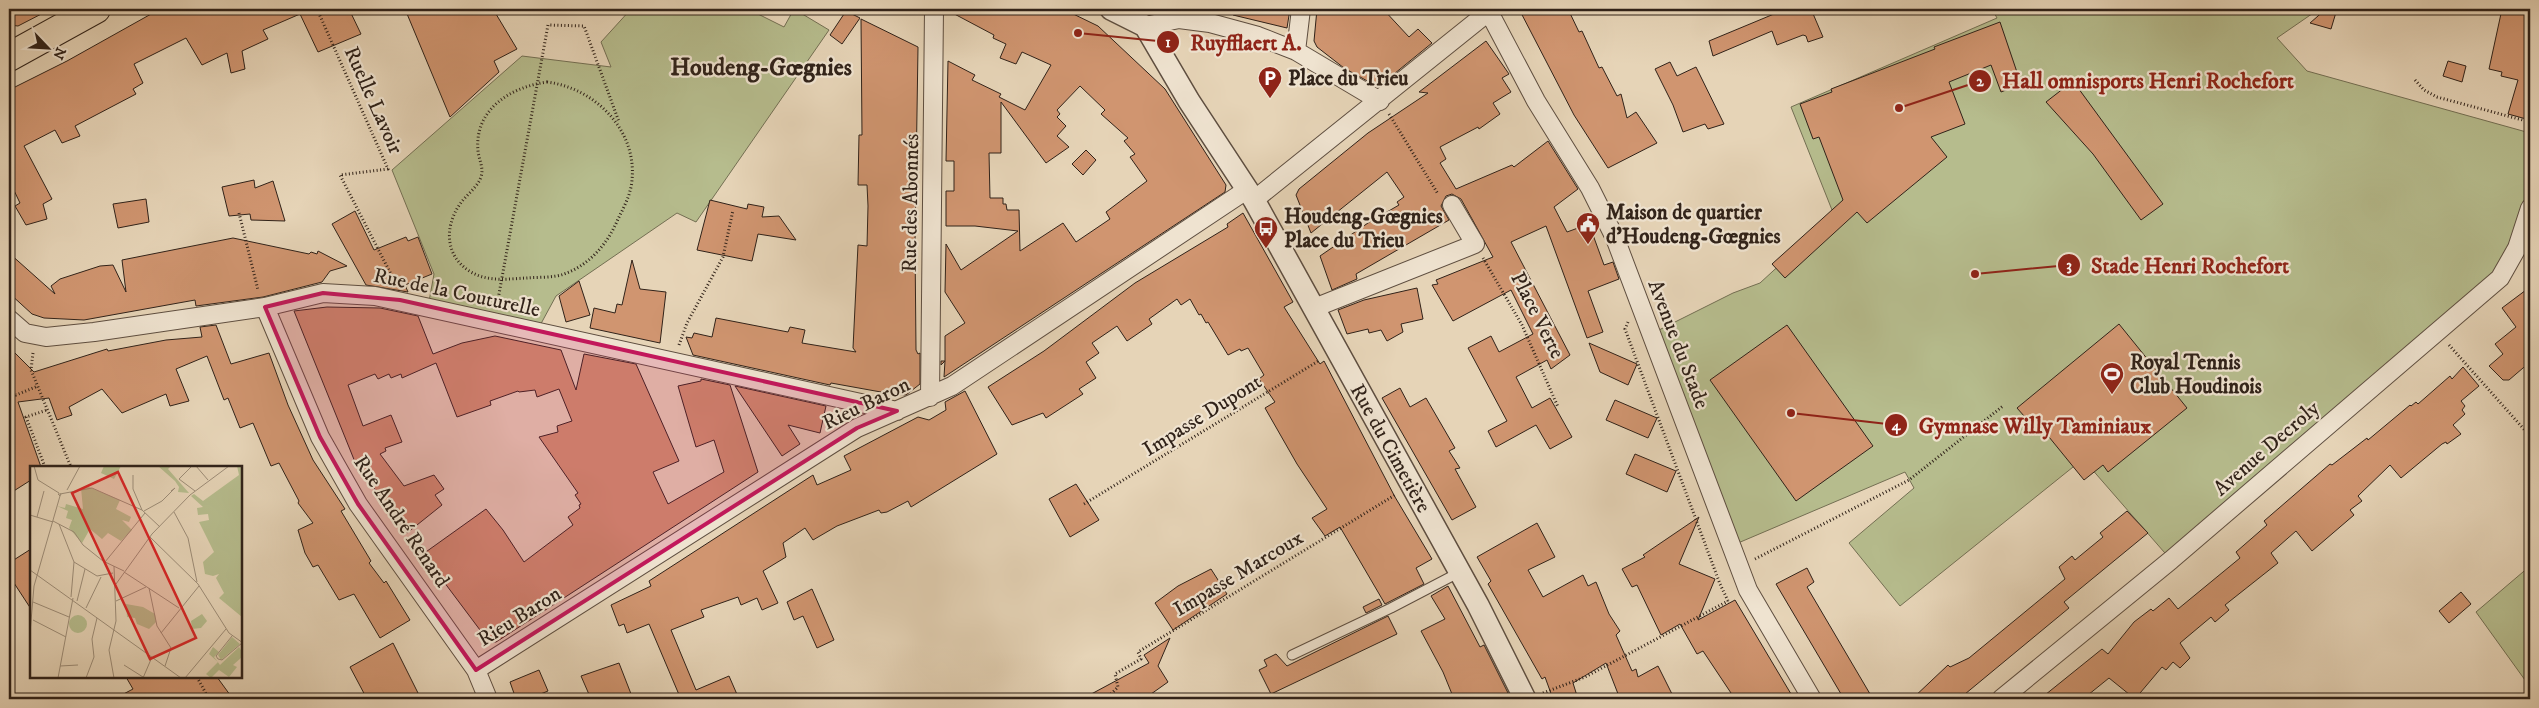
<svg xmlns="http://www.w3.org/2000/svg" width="2539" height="708" font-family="'IM FELL DW Pica',serif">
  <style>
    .green { fill: #b6bc8d; stroke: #736f53 }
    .building { fill: #d09570; stroke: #302219; fill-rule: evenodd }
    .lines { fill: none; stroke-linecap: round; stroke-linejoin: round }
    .service-casing { stroke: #5e4e40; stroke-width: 11 }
    .minor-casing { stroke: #5e4e40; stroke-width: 20 }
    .tertiary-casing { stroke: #5e4e40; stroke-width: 24 }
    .primary-casing { stroke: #302219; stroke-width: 30 }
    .path { stroke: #302219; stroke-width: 3; stroke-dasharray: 1 2.5; stroke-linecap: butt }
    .service { stroke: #efe3d0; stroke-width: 9 }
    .minor { stroke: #efe3d0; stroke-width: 18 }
    .tertiary { stroke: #efe3d0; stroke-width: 21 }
    .primary { stroke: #e6d4b7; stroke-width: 28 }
    .marked { fill: #c2185b; fill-opacity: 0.2; stroke: #c2185b; stroke-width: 4; stroke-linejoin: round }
    .labels { text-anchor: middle; stroke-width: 4.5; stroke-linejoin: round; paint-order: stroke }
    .poi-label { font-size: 21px; font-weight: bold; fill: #302219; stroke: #efe3d0; text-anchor: start }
    .street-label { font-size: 21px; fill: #302219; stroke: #efe3d0 }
    .quarter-label { font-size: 24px; font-weight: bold; fill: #302219; stroke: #efe3d0 }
    .inset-road { fill: none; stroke: #9d8d78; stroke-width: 1 }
    .view { fill: #d62828; fill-opacity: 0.15; stroke: #d62828; stroke-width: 2.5 }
    .inset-edge { fill: none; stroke: #302219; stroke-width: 2.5 }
    .leader { fill: none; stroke: #8f2418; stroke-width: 2 }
    .callout-dot { fill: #8f2418; stroke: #efe3d0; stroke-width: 2 }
    .mark-label { font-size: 15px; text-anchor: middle; font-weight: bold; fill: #fff }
    .callout-label { font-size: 22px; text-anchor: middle; font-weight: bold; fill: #8f2418; stroke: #efe3d0; stroke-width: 4.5; stroke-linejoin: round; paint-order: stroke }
  </style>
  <rect width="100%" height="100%" fill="#e6d4b7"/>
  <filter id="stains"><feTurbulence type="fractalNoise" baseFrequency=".004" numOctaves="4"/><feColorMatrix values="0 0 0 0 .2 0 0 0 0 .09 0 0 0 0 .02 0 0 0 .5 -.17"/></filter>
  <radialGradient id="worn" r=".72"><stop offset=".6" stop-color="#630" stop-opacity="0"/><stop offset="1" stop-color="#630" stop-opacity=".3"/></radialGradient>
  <path class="green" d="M631,9h117l36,18 10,-18 35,21 -133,192 -19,-9 -121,83 -19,35 -109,-24 6,-33 -42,-104 130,-114 89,11 -10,-25z
    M1992,9h327l-42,29 30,33 223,62v75l-19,53 -340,299 -88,-101 -183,147 -51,-63 65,-55 -9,-16 -174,74 -80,-212 82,-41 27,-10 74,-68 -43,-108 206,-89z
    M2530,566v121l-54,-75z"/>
  <path class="building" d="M9,9h42l-33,17 -9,-1z
    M160,9h189l12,25 -43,18 -18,-38 -37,16 5,9 -26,12 3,18 -14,4 -4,-20 -25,12 -16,-27 -52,26 9,19 -10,6 3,5 -61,32 5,10 -18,7 -7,-13 -31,16 28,53 -9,5 4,15 -21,6 -11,-19 5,-3 -11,-23v-90l58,-29z
    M405,9h88l24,40 -23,12 5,11 -49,45z
    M945,9h118l35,17 67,63 61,96 -1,7 -281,185 1,-16 -4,4v-4h4v-25l20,-13 -20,-31 1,-48 15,26 57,-39 -43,-5h-29v-35h8v-30h-8l2,-100 27,14 -3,5 29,14 -2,3 26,13 26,-45 -29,-13 -6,12 -16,-6 6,-14 -13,-6 1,-3zM1080,86l25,24 -4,4 27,24 -4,3 11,13 -5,3 17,24 -41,31 4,7 -34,23 -13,-19 -43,28 -1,-41h-12l-1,-6h-3v-6h-13l-1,-45h12v-51l45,61 23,-16 -12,-11 9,-10 -9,-9 3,-3 -3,-4z
    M1234,9h56l-3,19 -54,-13z
    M1317,9h66l26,28 9,-8 14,14 -54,44 -34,-19 -27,-21 -3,-6z
    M1519,9h49l11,23 3,-1 17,37 3,-1 15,29 4,-2 6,24 9,-6 21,31 -49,25 -34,-53z
    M1786,9h25l12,28 -15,5 -2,-6 -3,-1 -26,10 -5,-14 -59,25 -4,-15z
    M2326,9h11l-6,20 -21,-6z
    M2502,9h28v111l-22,-6 10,-34 -17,-4 1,-4 -13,-3z
    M846,11l14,7 -18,26 -12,-9z
    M861,19l57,28 -3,195 1,108 2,4 2,-1v31l-14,11 -14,-1 -61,-11 -1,2 -137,-30 -7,-18 6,1 2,-5 18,4 4,-19 72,14 2,-5 15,3 -3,13 54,9 -3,-4 5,-103 9,1 1,-40 -1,-21h-9l1,-50h3z
    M2000,22l21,62 -20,8 -10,-27 -42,17 16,42 -34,13 16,20 -80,66 -10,-11 -72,66 -13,-14 71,-64 -24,-63 -6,2 -13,-35 32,-12 -1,-3 104,-40 -1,-2z
    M1486,41l23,33 -7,4 9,14 -18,11 7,11 -21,15 -1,-2 -38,20 6,12 -6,4 16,26 56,-24 2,2 34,-26 30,48 -24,18 13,25 22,-8 15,41 9,-3 6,17 -31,12 15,41 -16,6 -41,-112 -35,16 59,113 -19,14 -4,-9 -31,17 16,31 18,-10 22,39 -22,12 -14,-24 -40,22 -8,-16 19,-10 -39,-73 23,-12 8,16 34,-18 -22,-44 -58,31 -21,-36 6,-1 -2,-4 57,-23 -32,-58 -9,-5 -6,2 -5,10 8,14 -93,54 1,5 -25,11 -12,-34 48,-33 31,-18 -2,-3 7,-5 -17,-25 -76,61 -15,-38 3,-6 69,-56 60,-40 -9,-1z
    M2448,61l18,5 -4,16 -19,-6z
    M1670,62l7,14 19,-9 28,57 -16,5 -3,-5 -22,8 -10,-27 -18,-36z
    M2073,81l90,123 -22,16 -48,-66 -47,-52z
    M1086,150l10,10 -13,15 -11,-11z
    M254,180l1,8 18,-7 12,40 -34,-1 -1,-6 -21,2 -7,-29z
    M146,199l3,23 -31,6 -5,-24z
    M710,200l37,9 1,-5 16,3 -2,10 17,-1 17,24 -38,-6 -6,27 -55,-11z
    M355,211l19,39 32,-13 2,4 10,-4 14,37 -27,11 3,7 -42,-7 -34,-61z
    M1243,213l50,89 -9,5 36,57 4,-3 71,136 37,62 -16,9 8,16 -39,20 -45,-77 -15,9 -13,-18 15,-9 -30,-45 -32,-56 10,-6 -16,-23 5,-4 -16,-27 -7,3 -1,-2 -12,6 -20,-33 -2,1 -5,-9 -2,1 -9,-16 -9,6 -4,-6 -28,20 3,5 -25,17 -10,-15 -25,17 7,10 -13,9 10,16 -17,11 4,5 -37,24 -3,-5 -31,12 -24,-38 56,-36 91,-68 93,-56 -1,-3z
    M233,238l76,16 2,-2 6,2 1,-3 29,15 -17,5 -8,11 -59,15 -67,9 -1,-6 -111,20 -40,-2 -12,-4 -23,-21v-40l46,41 -4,-8 9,-7 40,-13 13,-1 13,27 -4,-32z
    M632,260l8,29 26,3 -6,51 -70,-15 4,-20 21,5 2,-9 5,1z
    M579,281l11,34 -24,7 -7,-26z
    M2530,287v75l-21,18h-6l-14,-14 14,-12 -8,-10 21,-17 -14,-19z
    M1417,288l6,31 -22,5 2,8 -16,9 -6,-11 -12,3 -1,-4 -21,5 -9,-24 26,-10z
    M327,307l53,1 38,8 15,38 29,-11 33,-7 66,14 15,40 8,-36 52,10 43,97 -26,11 15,32 56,-32 -10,-32 -18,7 -18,-61 23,-5v-2l29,6 28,87 -262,170h-7l-66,-88 63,-45 17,21 21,32 49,-37 -5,-8 12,-9 -1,-3 2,-1 -6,-9 3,-2 -39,-56 19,-5 -1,-6 15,-5 -13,-32 -22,8 -2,-7 -16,2 -1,-1 -28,10 1,4 -34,12 -21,-54 -34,15 -1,-4 -10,4 -2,-4 -11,5 -3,-5 -27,11 15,41 28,-11 11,27 -17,6 1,3 -6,3 24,32 30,-11 10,14 -9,6 7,10 -35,28 -52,-71 -61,-151z
    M2119,324l68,84 -79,64 -5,-7 -19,15 -48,-59 -4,4 -15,-17z
    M216,325l15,39 38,-11 19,52 25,55 32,49 -4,2 30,50 -2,2 15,20 2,-2 24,39 -30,18 -26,-44 -15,6 -21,-35 -5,2 -8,-14 -7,-23 15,-7 -15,-20 1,-2 -20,-38 -8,3 -18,-43 -13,5 -12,-30 -4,2 -17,-44 -31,13 13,32 -19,5 -4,-12 -44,19 -20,-24 -33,18 3,8 -15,5 -8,-22 -31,4 23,65h-10v13l-22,14v-24l5,-2 -5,-13v-108l25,25 73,-23 1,2 58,-11 36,-3 -2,-10z
    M1787,325l86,121 -77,55 -86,-121z
    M1589,343l48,21 -9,21 -28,-13z
    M2463,367l16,19 -18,15 4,5 -3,4 3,4 -12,11 8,9 -14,10 -1,-2 -4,2 -41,34 -11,-13 -32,31 4,5 -12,9 4,5 -42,36 -16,-20 -25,22 7,10 -53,42 4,5 -14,12 -4,-5 -31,26 10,15 -10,10 -7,-6 -7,8 -4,-3 -27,32 -26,-21 -26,21h-43l62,-50 6,5 26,-32 17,-13 2,2 16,-13 9,11 62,-51 -4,-6 31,-27 -3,-4 66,-57 2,1 35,-27 1,2 42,-35 1,1 5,-4 2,2 32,-28 2,3z
    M735,386l91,20 -6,27 -32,-8 12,19 -18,12z
    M1400,388l10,19 16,-9 29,50 -6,3 11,17 -5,1 21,38 -24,13 -70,-122z
    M965,391l32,63 -86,53 -3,-6 -21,11 -6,1 -2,-3 -42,16 -24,14 -8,-12 -22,15 3,14 -23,14 15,32 -16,7 -5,-12 -16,7 -3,-8 -37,13 3,7 -33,13 25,60 33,-14 10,23h-65l6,-2 -31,-73 -22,9 -3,-9 -5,2 -8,-21 40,-19 -2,-5 164,-106 4,10 34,-15 -7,-14 74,-39 11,3 17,-10 -1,-8z
    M1615,400l42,18 -9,20 -42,-18z
    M1635,454l41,17 -9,21 -41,-18z
    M1076,484l23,36 -29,17 -21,-38z
    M2127,511l21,22 -84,69 5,6 -110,91h-47l36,-34 2,2 19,-9 96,-79 -6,-12 13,-11 3,4 28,-23 -3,-4z
    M1699,517l-20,47 36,15 -17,41 37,-20 59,99h-48l-2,-4 -9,4 -32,-48 -6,3 -17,-30 -19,11 -24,-50 -5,2 -10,-18 23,-12 -2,-2z
    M1537,523l18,34 -27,13 15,27 40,-22 5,11 8,-4 13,32 11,17 -4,4 16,36 4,-2 2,8 20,-11 14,28 -10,5h-42l-14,-36 -33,20 5,16h-25l-8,-22 -3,2 -54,-95 3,-3 -14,-24z
    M31,549v60l-17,-26 -5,4v-24z
    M1807,568l7,14 -7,5 66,112h-29l-68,-115z
    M1211,569l16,25 -54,36 -18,-27 23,-17z
    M1448,586l32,61 4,-2 27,54h-57l-11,-27 -22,-41 24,-12 -14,-23z
    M812,589l22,51 -17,8 -14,-32 -9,4 -7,-18z
    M2461,592l10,12 -22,19 -10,-12z
    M1379,599l3,6 -16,8 -3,-6z
    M1388,616l9,18 -126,60 -12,-24 8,-4 -3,-6 12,-6 11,12z
    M1170,638l-12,28 10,16 -24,17h-62l67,-36 -5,-8z
    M393,643l28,56h-54l-17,-32z
    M619,663l14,36h-42l-10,-23z
    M539,670l9,21 -20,8h-12l-6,-17z
    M126,677h91l16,22h-119l19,-10z"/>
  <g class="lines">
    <g class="service-casing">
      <path id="service" d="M1292,655l99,-47 69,-36"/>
    </g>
    <g class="minor-casing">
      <path id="minor" d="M1489,12l47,89 54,87 25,50 133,352 64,109
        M1145,26l34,-7 31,4 48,13 38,15 84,50
        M1296,51l5,-42
        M1254,200l238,-191
        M265,307l55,130 38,67 118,166 12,29
        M1314,308l161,-64 -23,-39
        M9,319l16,14 21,4 48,-5 171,-25 58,-14 52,3 522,115
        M930,397l4,-388
        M476,670l381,-242 95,-42 296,-197
        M2001,699l170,-139 329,-282 17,-30 13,-40"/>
    </g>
    <g class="tertiary-casing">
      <path id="tertiary" d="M1111,9l34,17 44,75 65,99 224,405 47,94"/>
    </g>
    <g class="primary-casing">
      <path id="primary" d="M9,57l87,-48"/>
    </g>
    <path class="path" d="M317,9l71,160 -48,6 55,107
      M2415,80l9,10 13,7 93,25
      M547,82c48,6 90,48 85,98 -1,14 -8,27 -14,39 -10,24 -28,46 -54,55 -11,4 -26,3 -38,4 -18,1 -38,4 -55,-6 -26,-15 -27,-45 -11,-68 6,-9 17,-16 21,-27 3,-9 -2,-17 -3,-26 -4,-42 33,-64 69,-69z
      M1389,114l49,80
      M239,213l19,77
      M1483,258l39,67 36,82
      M497,305l51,-280 36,1 35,96
      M1628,322l-3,7 95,255 8,17
      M679,345l8,-22 36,-66 10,-47
      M2449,345l81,91
      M33,353l-2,17 40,97
      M9,392l7,3 22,-9
      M45,467l-19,-50 21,-7
      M1084,504l236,-144
      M1755,559l154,-79 94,-74
      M197,677l12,22
      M1543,693l42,-16 143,-76
      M1106,699l12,-12 -3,-13 26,-15 -3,-7 257,-157"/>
    <use href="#service" class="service"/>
    <use href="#minor" class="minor"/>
    <use href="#tertiary" class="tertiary"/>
    <use href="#primary" class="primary"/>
  </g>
  <path class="marked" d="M323,293l77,7 497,111 -40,17 -381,242 -118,-166 -38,-67 -55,-130z"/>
  <defs>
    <g id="parking-pin" transform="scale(1.25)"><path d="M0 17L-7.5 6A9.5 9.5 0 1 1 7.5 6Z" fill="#8f2418" stroke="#efe3d0"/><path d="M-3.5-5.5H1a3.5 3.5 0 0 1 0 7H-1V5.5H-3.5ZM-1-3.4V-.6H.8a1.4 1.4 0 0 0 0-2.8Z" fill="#fff"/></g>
    <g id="civic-pin" transform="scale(1.25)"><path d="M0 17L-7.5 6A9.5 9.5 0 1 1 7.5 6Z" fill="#8f2418" stroke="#efe3d0"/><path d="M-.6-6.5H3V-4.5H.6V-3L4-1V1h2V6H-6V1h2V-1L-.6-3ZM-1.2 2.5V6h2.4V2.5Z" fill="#fff"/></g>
    <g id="bus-pin" transform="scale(1.25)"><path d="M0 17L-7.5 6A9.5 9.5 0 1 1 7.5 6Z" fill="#8f2418" stroke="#efe3d0"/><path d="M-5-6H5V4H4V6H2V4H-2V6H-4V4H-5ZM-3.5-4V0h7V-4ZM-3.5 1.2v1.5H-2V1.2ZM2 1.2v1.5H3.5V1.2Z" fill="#fff"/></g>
    <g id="stadium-pin" transform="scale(1.25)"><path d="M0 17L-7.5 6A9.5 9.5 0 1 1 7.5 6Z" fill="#8f2418" stroke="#efe3d0"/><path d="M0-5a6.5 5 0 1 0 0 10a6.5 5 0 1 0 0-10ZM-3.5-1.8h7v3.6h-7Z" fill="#fff"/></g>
  </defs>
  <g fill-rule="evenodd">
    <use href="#parking-pin" x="1270" y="78"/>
    <use href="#civic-pin" x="1588" y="224"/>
    <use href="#bus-pin" x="1266" y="228"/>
    <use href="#stadium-pin" x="2112" y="374"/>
  </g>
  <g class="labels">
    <g class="poi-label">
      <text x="1288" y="85">Place du Trieu</text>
      <text x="1606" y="219">Maison de quartier<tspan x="1606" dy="24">d'Houdeng-Gœgnies</tspan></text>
      <text x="1284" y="223">Houdeng-Gœgnies<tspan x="1284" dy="24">Place du Trieu</tspan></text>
      <text x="2130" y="369">Royal Tennis<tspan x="2130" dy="24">Club Houdinois</tspan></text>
    </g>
    <g class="street-label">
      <text transform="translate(374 100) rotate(66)" y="7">Ruelle Lavoir</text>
      <text transform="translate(910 203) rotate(-89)" y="7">Rue des Abonnés</text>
      <text transform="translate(457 292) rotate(12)" y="7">Rue de la Couturelle</text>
      <text transform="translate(1538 315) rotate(63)" y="7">Place Verte</text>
      <text transform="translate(1679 344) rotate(69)" y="7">Avenue du Stade</text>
      <text transform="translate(866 403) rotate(-26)" y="7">Rieu Baron</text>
      <text transform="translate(1202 415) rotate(-32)" y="7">Impasse Dupont</text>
      <text transform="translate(1391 448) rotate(61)" y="7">Rue du Cimetière</text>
      <text transform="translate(2266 448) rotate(-41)" y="7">Avenue Decroly</text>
      <text transform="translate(402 521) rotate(56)" y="7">Rue André Renard</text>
      <text transform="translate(1238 573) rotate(-31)" y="7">Impasse Marcoux</text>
      <text transform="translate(519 616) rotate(-32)" y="7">Rieu Baron</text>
    </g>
    <g class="quarter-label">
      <text x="761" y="75">Houdeng-Gœgnies</text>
    </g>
  </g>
  <g transform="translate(30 466)">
    <rect width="212" height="212" fill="#e6d4b7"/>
    <path d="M74,0h17l-7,13 -13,-6zM128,0h13l-3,3 21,24 -11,-1 1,-5 -4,-6zM207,0h5v151l-23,-19 5,-5 -8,-15 3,-4 -6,2 -8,-2 -2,-12 11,-10 -15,-30 10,-2 -1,-6 -10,1 -1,-7 6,-1 -12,-11 3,-2 9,7 36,-26zM59,21l31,13 -4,9 15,8 -2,5 -7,-2 10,10 -11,11 -13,-8 -6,6 -12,-10 -8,14 -13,-15 3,-8 -6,-2 2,-7 -11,-5 8,2 1,-4 17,5 -2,-21zM96,138l17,3 12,7 1,8 -7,7 -12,-5 -2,-6 -8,-1zM172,148l5,7 -6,7 -9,1 -1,-8zM39 158a9 9 0 1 1 18 0a9 9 0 1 1-18 0ZM202,171l8,7 -19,16 -3,-5zM183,181l6,5 -5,5 6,8 19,-18 3,5v5l-9,8 4,2 -8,10 -10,-7 -8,8 -5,-4 12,-12 -9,-8z" fill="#b6bc8d"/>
    <path class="inset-road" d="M4,0l4,14 21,13M162,0l-13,13 16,12M166,0l12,14M103,9v14l9,21M37,24l13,-24M30,28l32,-6 50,22 18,17M114,45l18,-10 13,-13 -4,3M144,46l14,26 9,44M0,49l23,7M7,51l7,-26M23,55l21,11 9,13 20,16 21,10M29,58l15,38 -3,35M120,71l48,47 31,49 14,10M44,96l23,14 16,-3M75,96l40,-49M0,104l151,108M94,106l55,36M86,118l36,-50 38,-39 39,-29M119,122l8,38 14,22 -6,18M47,135l8,-32M86,135l30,-14M3,136l36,15M56,142l15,-31M3,154l33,17M0,167l4,-47 26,-90 -2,-2h3l-1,2M131,167l38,-47M202,170l-16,20 2,3 4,1 20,-17M94,199l19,12M30,200l18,-1M28,212l15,-80M56,212l8,-21 -2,-18 5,-21M84,212l-5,-28 7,-29 -2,-55M113,212l9,-21M155,212l41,-49"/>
    <path class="view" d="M88,6l78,166 -46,21 -78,-166z"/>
    <rect width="212" height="212" class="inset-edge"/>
  </g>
  <path class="leader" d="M1078 33L1168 42M1899 108L1980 81M1975 274L2069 265M1791 413L1896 425"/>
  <g class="callout-dot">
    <circle cx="1078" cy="33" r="5"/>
    <circle cx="1899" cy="108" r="5"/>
    <circle cx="1975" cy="274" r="5"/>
    <circle cx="1791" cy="413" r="5"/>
    <circle cx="1168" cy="42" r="12"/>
    <circle cx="1980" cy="81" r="12"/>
    <circle cx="2069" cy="265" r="12"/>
    <circle cx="1896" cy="425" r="12"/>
  </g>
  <g class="mark-label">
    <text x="1168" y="47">1</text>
    <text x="1980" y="86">2</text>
    <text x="2069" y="270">3</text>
    <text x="1896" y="430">4</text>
  </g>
  <g class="callout-label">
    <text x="1246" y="50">Ruyfflaert A.</text>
    <text x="2148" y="88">Hall omnisports Henri Rochefort</text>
    <text x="2190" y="273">Stade Henri Rochefort</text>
    <text x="2035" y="433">Gymnase Willy Taminiaux</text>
  </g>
  <rect width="2539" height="708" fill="none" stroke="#e6d4b7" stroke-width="30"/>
  <rect x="10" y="10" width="2519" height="688" fill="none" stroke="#302219" stroke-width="2.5"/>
  <rect x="15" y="15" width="2509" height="678" fill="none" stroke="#302219"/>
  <g transform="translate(48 48) rotate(115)" stroke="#efe3d0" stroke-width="4" paint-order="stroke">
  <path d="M0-4L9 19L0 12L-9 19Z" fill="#302219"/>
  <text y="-8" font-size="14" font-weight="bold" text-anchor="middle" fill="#302219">N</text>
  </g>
  <rect width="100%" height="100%" filter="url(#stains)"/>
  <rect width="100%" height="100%" fill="url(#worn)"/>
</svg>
